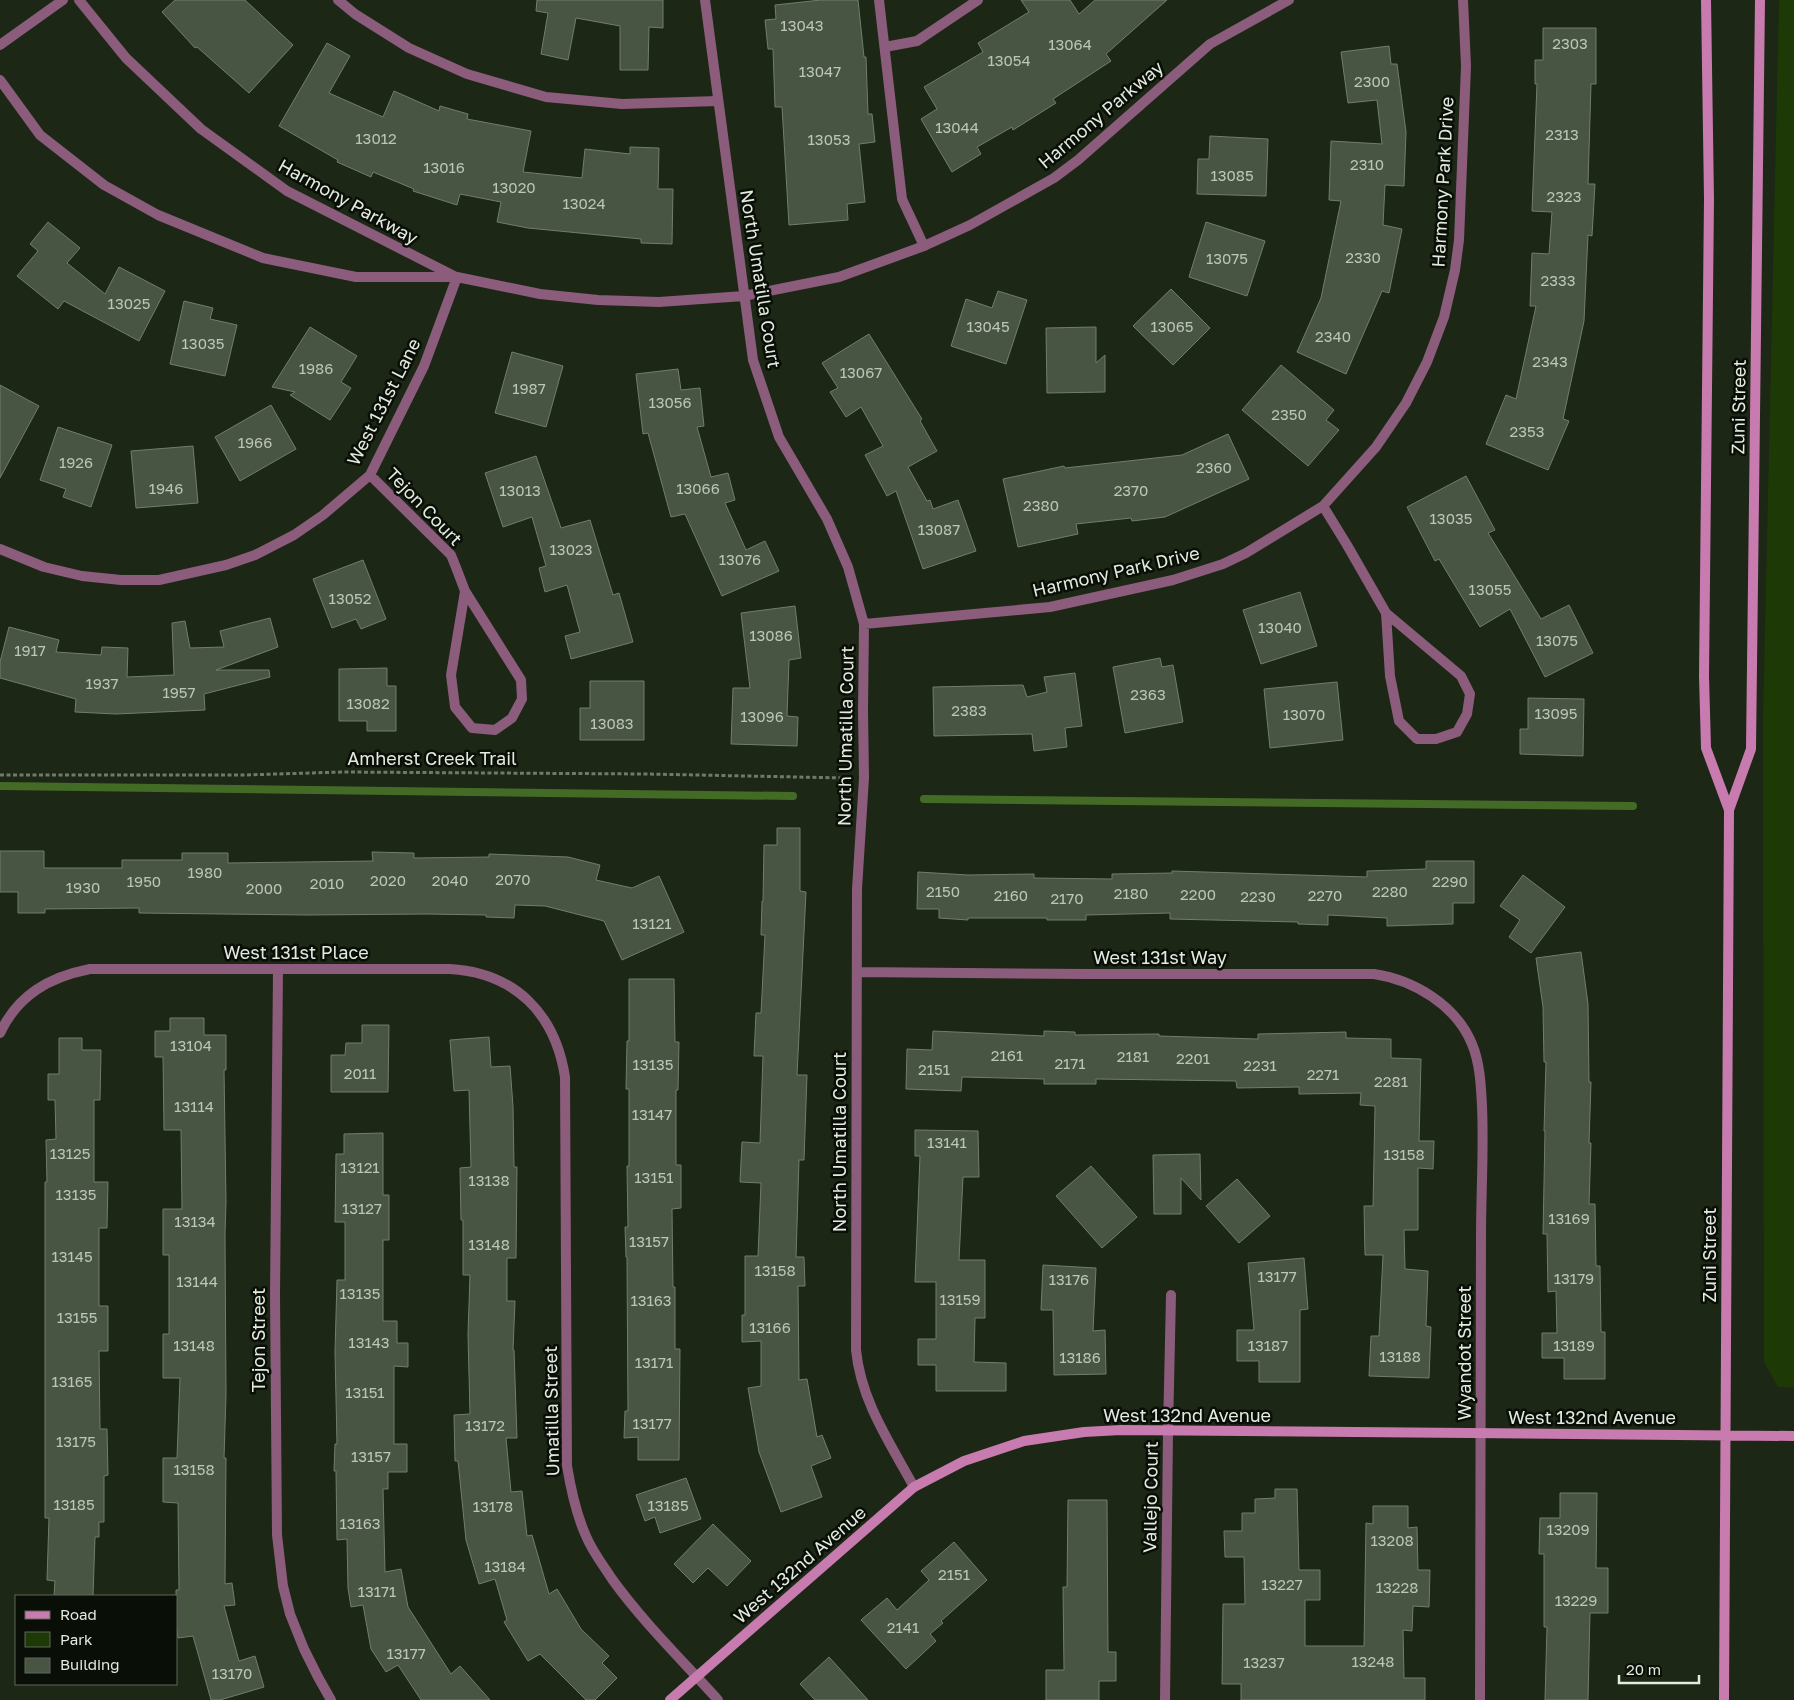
<svg xmlns="http://www.w3.org/2000/svg" width="1794" height="1700" font-family="'Golos Text',sans-serif">
  <style>
    .green { fill: #1d3a06 }
    .lines { fill: none; stroke-linecap: round; stroke-linejoin: round }
    .stream { stroke: #436b26; stroke-width: 8 }
    .building { fill: #495543; stroke: #717e6a }
    .path { stroke: #707a6b; stroke-width: 3; stroke-dasharray: 4 2.5; stroke-linecap: butt }
    .lane { stroke: #8b5c7b; stroke-width: 10 }
    .street { stroke: #8b5c7b; stroke-width: 10 }
    .secondary { stroke: #c77bae; stroke-width: 10 }
    .labels { text-anchor: middle; stroke-width: 5; stroke-linejoin: round; paint-order: stroke }
    .number-label { font-size: 15px; fill: #bcc5b8 }
    .street-label { font-size: 18px; fill: #e3eadf; stroke: #090e07 }
  </style>
  <rect width="100%" height="100%" fill="#1c2716"/>
  <path class="green" d="M1779,0h15v1388l-16,-1 -14,-25 -1,-640z"/>
  <g class="lines">
    <path class="stream" d="M0,786l793,10
      M924,799l709,7"/>
  </g>
  <path class="building" d="M175,0h70l48,45 -44,48 -52,-46 -2,1 -33,-36z
    M537,0h126v28l-14,-1 -1,43h-28v-44l-44,-8 -8,42 -27,-6 7,-41 -12,-2z
    M821,0h37l6,57h2l2,57h4l3,28 -16,2 6,58 -18,2 1,16 -59,5 -7,-118h-7l-2,-58h-5l-3,-29 11,-1 -1,-14z
    M1021,0h49l9,14 16,-14h72l-61,54 5,7 -58,38 3,4 -43,27 -1,-3 -35,20 4,7 -29,18 -31,-53 16,-10 -13,-22 59,-35 -5,-9 51,-31z
    M1543,28h53v56h-5l-3,100h7l-3,52 -4,-1 -4,86 -21,98 6,2 -21,49 -62,-26 20,-49 10,4 20,-93h-6l2,-53 17,1 3,-42 -20,-1 5,-127h-2v-24h8z
    M327,43l23,13 -21,37 54,24 11,-26 45,20 1,-5 28,8 -1,5 64,12 -8,41 59,6 3,-29 45,5v-7l29,1 -1,41h15l-1,55 -31,-1v-4l-113,-11 -31,-6 4,-20 -41,-8 -3,11 -44,-14 1,-2 -41,-17 -2,5 -34,-15 1,-2 -59,-34z
    M1389,46l2,18h6l9,68 -2,54 -19,-1 -2,40 19,4 -13,64 -7,-2 -36,83 -49,-22 24,-54 20,-97 -12,-1 2,-59 51,3 -5,-44 -29,3 -7,-51z
    M1210,136l58,3 -2,57 -69,-2 1,-35h11z
    M48,222l32,26 -13,15 38,31 14,-27 46,24 -26,50 -75,-40 -6,8 -41,-33 21,-25 -8,-7z
    M1206,222l59,19 -18,55 -58,-19z
    M1171,289l39,39 -37,37 -40,-39z
    M998,291l29,9 -21,64 -55,-18 15,-47 26,9z
    M184,301l29,7 -3,11 27,6 -12,51 -55,-12z
    M310,327l47,29 -16,26 10,6 -21,32 -40,-25 5,-3 -23,-5z
    M1096,327v36l9,-8v37l-58,1 -1,-65z
    M869,334l53,85 -2,2 17,30 -29,16 19,34 3,-1 3,9 25,-9 18,51 -53,18 -27,-78 -9,5 -22,-41 18,-9 -22,-39 -15,10 -16,-25 8,-4 -16,-25z
    M512,352l51,14 -17,61 -51,-14z
    M1281,365l53,45 -8,10 13,10 -31,36 -66,-56z
    M678,369l3,21 19,-2 4,38 -7,1 14,50 17,-4 7,27 -10,3 21,47 19,-9 14,30 -57,25 -37,-82 -14,3 -23,-84 -5,1 -7,-60z
    M0,385l39,21 -39,72z
    M271,405l25,44 -56,32 -25,-44z
    M58,427l54,18 -21,62 -28,-10 3,-8 -26,-9z
    M1228,434l21,45 -84,38 -33,4 -1,-3 -55,6 2,10 -60,13 -15,-68 61,-13 1,2 117,-13z
    M193,446l5,57 -62,5 -5,-57z
    M536,456l25,72 29,-8 23,75 6,-2 14,49 -62,17 -6,-23 15,-4 -13,-47 -22,7 -6,-24 7,-2 -14,-49 -29,10 -18,-54z
    M1466,476l29,54 -7,3 53,86 28,-14 24,48 -48,24 -35,-68 -30,18 -41,-68 -4,2 -28,-54z
    M363,560l23,59 -25,10 -5,-10 -24,9 -19,-49z
    M1300,592l17,54 -56,18 -18,-54z
    M795,606l6,52 -12,2 -2,56 11,1 -1,29 -66,-2 2,-56h17l-9,-75z
    M270,618l8,29 -62,23h53l1,7 -66,17 1,16 -89,4 -41,-2 1,-13 -76,-21v-16l9,-35 50,13 -3,12 45,3 1,-8 26,1 -1,29 47,-2 -2,-52 13,-2 5,27 34,-1 -4,-16z
    M1160,658l2,9 11,-2 10,57 -58,11 -12,-66z
    M387,668v18h9v45h-29v-10h-28v-52z
    M1075,673l7,53 -17,2 2,19 -33,4 -2,-17 -98,2 -1,-49 90,-2 4,12 20,-5 -3,-15z
    M590,681h54v59h-64v-32h10z
    M1337,682l6,58 -73,8 -6,-59z
    M1528,698l56,1 -1,57 -63,-2v-25h8z
    M777,828h23v63l6,1 -9,183h10l-3,85h-5l-3,97h8l1,29h-7l1,94 8,-1 10,58 5,-2 9,23 -20,8 11,31 -41,15 -22,-60 -11,-64 13,-2v-45l-19,1v-27h3v-59h13l3,-73 -21,-1 2,-40 18,1 3,-87h-9l2,-43h5l4,-78h-4l1,-34h1l1,-56h13z
    M0,851h44v17h78v-8h60v-7h46v10l145,-2 -1,-9 42,1v5l75,-1v-3l79,3 32,8 -4,15 36,8 27,-12 25,56 -62,28 -18,-39 -59,-15 -30,-1 -1,13 -28,-1v-2l-59,-1 -121,1 -167,-2v-5l-94,1v4h-27v-21h-18z
    M1426,861h48v42h-21v21l-66,2v-8l-59,-3v10l-30,-1v-2l-128,-3v-6l-84,2v5h-39v-2h-79v2l-29,-2v-9h-22l1,-37 50,3 66,-1v4l78,1v-5l60,-1v-2l195,6v-6l59,-2z
    M1523,875l42,32 -34,46 -22,-16 11,-17 -20,-14z
    M1581,952l7,52 1,78h2l-2,61h2l-2,61h6l1,62h4l1,66h4v47h-41v-21h-22v-25h15l-1,-42 -8,1 -1,-58h-4l2,-103h-1l2,-69h-2l-1,-55 -7,-49z
    M629,979h45l1,63h4l-1,48h-2v75h5v43l-9,1 1,78h2v62h5l-1,111h-41v-23l-14,1 1,-27h3l-1,-154h-1l-1,-30h3l-1,-61h2v-77h-3l1,-48h2z
    M170,1018h34v17h22v35h-2l2,132 -1,32 1,161 -2,63h2l-1,126 7,-1 3,22 -11,1 15,55 16,-5 9,31 -44,13h-9l-18,-64 -15,2 -2,-15v-33h3l-1,-87 -15,-1v-44h14l3,-80h-17v-44h6v-79h-6v-46h19l-1,-79h-17l-1,-73h-8v-26h15z
    M362,1025h27l-1,67h-57v-37h14l1,-12h16z
    M933,1031l111,5v-5l31,1v3l84,-1v2l99,3v-5l88,-2v6l45,1v19l30,1 -2,82h15l-1,28 -15,-1v62h-14l1,39 23,2 -2,55 5,1 -2,51 -60,-2 2,-40h8l4,-81h-18l-1,-49h9l2,-100 -15,-1 1,-12 -62,1v-7l-62,1 -1,-7 -140,-2v5h-52v-5l-82,-2 -1,14 -55,-2 1,-40 25,1z
    M489,1037l2,30 19,-1 3,40 1,61h3l-1,91h-9v43h8l-2,49h1l3,88h-11l5,54 11,-1 5,45 5,-1 17,59 8,-5 24,40 28,27 -7,7 15,15 -22,22h-9l-46,-46 -12,7 -24,-39 3,-2 -12,-41 -16,5 -13,-44 -8,-79h-3l-1,-46 16,-1 -2,-80 2,-59h-7v-55h-2l-1,-52 11,-1 -2,-77 -15,1 -4,-51z
    M59,1038h23v12h19l-1,50h-6v82h14l-1,46h-8v78h9v45h-9l1,78h7l1,46 -4,1v46h-5v15h-4l-2,59h-39l1,-15 -8,-1 2,-62h-4v-336h2l-1,-42 10,-1 -1,-39h-7v-26h11z
    M915,1130l63,1 1,46h-16l-4,83h26v58h-10l-1,44 32,1v28h-70v-26h-18v-26h18v-57h-21l5,-126h-5z
    M383,1133v62h6v45h-6v81h14v22h11v24l-14,-1v78h13v28h-19v17h-5l2,83 16,-3 7,38 43,67 9,-8 30,34h-69l-23,-35 -12,7 -15,-23 -8,-44 -12,2 -3,-19 -1,-49 -10,1 -1,-69h-2l1,-27h2l-2,-92 2,-72h8v-58h-10l1,-68h8v-20z
    M1200,1154l1,46 -20,-22v36h-27l-1,-59z
    M1091,1166l46,51 -35,31 -46,-52z
    M1237,1179l33,37 -31,27 -33,-37z
    M1304,1258l4,51 -8,1v72h-41v-21h-22v-31h17l-6,-67z
    M1043,1265l53,3 -3,63 12,-1 1,44 -52,1 -1,-65h-12z
    M686,1478l15,41 -41,14 -5,-16 -10,4 -9,-26z
    M1275,1489h22l2,81h21v30h-15v46h59l2,-123 7,1v-18h35v22l9,-1 1,43h12l-1,37 -16,-1 -1,25 -9,-1 1,48h21v22h-184v-16h-19l1,-80h22l-1,-47h-19l-1,-26h18v-18h13v-14l20,-1z
    M1560,1493h37l-1,75h12v45h-18l-2,87h-43l2,-73h-3v-73h-5l1,-36h20z
    M1068,1500h39l1,152h8v29h-17v19h-53v-30h18l-1,-83h4z
    M713,1524l38,37 -24,25 -19,-18 -15,15 -19,-19z
    M954,1542l33,38 -46,41 2,2 -13,11 6,7 -30,28 -45,-49 26,-22 10,12 32,-30 -8,-9z
    M829,1657l39,43h-53l-15,-16z"/>
  <g class="lines">
    <path class="path" d="M0,775h244l99,-3 303,2 201,4"/>
    <path class="lane" d="M338,0l17,14 54,34 58,26 79,23 76,7 96,-3
      M879,0l23,199 22,47
      M885,47l32,-6 61,-41"/>
    <path class="street" d="M79,0l47,58 75,71 86,62 167,85
      M705,0l48,360 26,77 48,82 21,48 16,57 -1,86 1,68 -7,111 -1,461c5,51 34,93 58,137
      M0,45l63,-45
      M0,80l40,55 64,50 54,30 105,43 93,19h101l83,17 58,6 61,2 85,-6 95,-19 85,-31 46,-21 84,-47 24,-18 132,-116 79,-44
      M370,475l81,80 6,15 8,21 -14,84 4,32 17,21 23,2 17,-12 10,-19 -1,-19 -56,-89
      M1323,506l24,39 39,68 4,63 9,45 18,18h19l21,-7 10,-18 3,-20 -9,-18 -75,-63
      M0,549l44,18 38,9 39,4h38l67,-15 29,-10 39,-20 29,-20 47,-40 54,-109 33,-89
      M864,624l186,-17 123,-27 50,-16 23,-11 77,-47 53,-59 30,-44 21,-41 17,-45 11,-47 4,-30 7,-174 -3,-66
      M278,969l-3,326 2,240 6,51 7,28 14,35 14,28 13,23
      M857,972l229,2h288c40,6 82,31 98,70 8,19 9,42 10,62 2,43 -1,86 -1,130 0,154 0,309 -1,464
      M0,1033c18,-38 49,-56 90,-64h360c65,4 105,44 115,108l2,389c4,24 9,48 19,70 6,15 17,29 26,43 31,43 70,81 106,121
      M1165,1700l3,-269 3,-136"/>
    <path class="secondary" d="M1706,0l3,199 -5,477 2,72 23,62
      M670,1700l244,-213 50,-26 60,-20 60,-9 37,-2 673,6
      M1724,1700l5,-890 22,-61 9,-749"/>
  </g>
  <g class="labels">
    <g class="number-label">
      <text x="802" y="31">13043</text>
      <text x="1570" y="49">2303</text>
      <text x="1070" y="50">13064</text>
      <text x="1009" y="66">13054</text>
      <text x="820" y="77">13047</text>
      <text x="1372" y="87">2300</text>
      <text x="957" y="133">13044</text>
      <text x="1562" y="140">2313</text>
      <text x="376" y="144">13012</text>
      <text x="829" y="145">13053</text>
      <text x="1367" y="170">2310</text>
      <text x="444" y="173">13016</text>
      <text x="1232" y="181">13085</text>
      <text x="514" y="193">13020</text>
      <text x="1564" y="202">2323</text>
      <text x="584" y="209">13024</text>
      <text x="1363" y="263">2330</text>
      <text x="1227" y="264">13075</text>
      <text x="1558" y="286">2333</text>
      <text x="129" y="309">13025</text>
      <text x="988" y="332">13045</text>
      <text x="1172" y="332">13065</text>
      <text x="1333" y="342">2340</text>
      <text x="203" y="349">13035</text>
      <text x="1550" y="367">2343</text>
      <text x="316" y="374">1986</text>
      <text x="861" y="378">13067</text>
      <text x="529" y="394">1987</text>
      <text x="670" y="408">13056</text>
      <text x="1289" y="420">2350</text>
      <text x="1527" y="437">2353</text>
      <text x="255" y="448">1966</text>
      <text x="76" y="468">1926</text>
      <text x="1214" y="473">2360</text>
      <text x="166" y="494">1946</text>
      <text x="698" y="494">13066</text>
      <text x="520" y="496">13013</text>
      <text x="1131" y="496">2370</text>
      <text x="1041" y="511">2380</text>
      <text x="1451" y="524">13035</text>
      <text x="939" y="535">13087</text>
      <text x="571" y="555">13023</text>
      <text x="740" y="565">13076</text>
      <text x="1490" y="595">13055</text>
      <text x="350" y="604">13052</text>
      <text x="1280" y="633">13040</text>
      <text x="771" y="641">13086</text>
      <text x="1557" y="646">13075</text>
      <text x="30" y="656">1917</text>
      <text x="102" y="689">1937</text>
      <text x="179" y="698">1957</text>
      <text x="1148" y="700">2363</text>
      <text x="368" y="709">13082</text>
      <text x="969" y="716">2383</text>
      <text x="1556" y="719">13095</text>
      <text x="1304" y="720">13070</text>
      <text x="762" y="722">13096</text>
      <text x="612" y="729">13083</text>
      <text x="205" y="878">1980</text>
      <text x="513" y="885">2070</text>
      <text x="388" y="886">2020</text>
      <text x="450" y="886">2040</text>
      <text x="144" y="887">1950</text>
      <text x="1450" y="887">2290</text>
      <text x="327" y="889">2010</text>
      <text x="83" y="893">1930</text>
      <text x="264" y="894">2000</text>
      <text x="943" y="897">2150</text>
      <text x="1390" y="897">2280</text>
      <text x="1131" y="899">2180</text>
      <text x="1198" y="900">2200</text>
      <text x="1011" y="901">2160</text>
      <text x="1325" y="901">2270</text>
      <text x="1258" y="902">2230</text>
      <text x="1067" y="904">2170</text>
      <text x="652" y="929">13121</text>
      <text x="191" y="1051">13104</text>
      <text x="1007" y="1061">2161</text>
      <text x="1133" y="1062">2181</text>
      <text x="1193" y="1064">2201</text>
      <text x="1070" y="1069">2171</text>
      <text x="653" y="1070">13135</text>
      <text x="1260" y="1071">2231</text>
      <text x="934" y="1075">2151</text>
      <text x="360" y="1079">2011</text>
      <text x="1323" y="1080">2271</text>
      <text x="1391" y="1087">2281</text>
      <text x="194" y="1112">13114</text>
      <text x="652" y="1120">13147</text>
      <text x="947" y="1148">13141</text>
      <text x="70" y="1159">13125</text>
      <text x="1404" y="1160">13158</text>
      <text x="360" y="1173">13121</text>
      <text x="654" y="1183">13151</text>
      <text x="489" y="1186">13138</text>
      <text x="76" y="1200">13135</text>
      <text x="362" y="1214">13127</text>
      <text x="1569" y="1224">13169</text>
      <text x="195" y="1227">13134</text>
      <text x="649" y="1247">13157</text>
      <text x="489" y="1250">13148</text>
      <text x="72" y="1262">13145</text>
      <text x="775" y="1276">13158</text>
      <text x="1277" y="1282">13177</text>
      <text x="1574" y="1284">13179</text>
      <text x="1069" y="1285">13176</text>
      <text x="197" y="1287">13144</text>
      <text x="360" y="1299">13135</text>
      <text x="960" y="1305">13159</text>
      <text x="651" y="1306">13163</text>
      <text x="77" y="1323">13155</text>
      <text x="770" y="1333">13166</text>
      <text x="369" y="1348">13143</text>
      <text x="194" y="1351">13148</text>
      <text x="1268" y="1351">13187</text>
      <text x="1574" y="1351">13189</text>
      <text x="1400" y="1362">13188</text>
      <text x="1080" y="1363">13186</text>
      <text x="654" y="1368">13171</text>
      <text x="72" y="1387">13165</text>
      <text x="365" y="1398">13151</text>
      <text x="652" y="1429">13177</text>
      <text x="485" y="1431">13172</text>
      <text x="76" y="1447">13175</text>
      <text x="371" y="1462">13157</text>
      <text x="194" y="1475">13158</text>
      <text x="74" y="1510">13185</text>
      <text x="668" y="1511">13185</text>
      <text x="493" y="1512">13178</text>
      <text x="360" y="1529">13163</text>
      <text x="1568" y="1535">13209</text>
      <text x="1392" y="1546">13208</text>
      <text x="505" y="1572">13184</text>
      <text x="954" y="1580">2151</text>
      <text x="1282" y="1590">13227</text>
      <text x="1397" y="1593">13228</text>
      <text x="377" y="1597">13171</text>
      <text x="1576" y="1606">13229</text>
      <text x="903" y="1633">2141</text>
      <text x="406" y="1659">13177</text>
      <text x="1373" y="1667">13248</text>
      <text x="1264" y="1668">13237</text>
      <text x="232" y="1679">13170</text>
    </g>
    <g class="street-label">
      <text transform="translate(1101 115) rotate(-40)" y="6">Harmony Parkway</text>
      <text transform="translate(1443 182) rotate(-87)" y="6">Harmony Park Drive</text>
      <text transform="translate(348 202) rotate(29)" y="6">Harmony Parkway</text>
      <text transform="translate(760 279) rotate(81)" y="6">North Umatilla Court</text>
      <text transform="translate(384 402) rotate(-63)" y="6">West 131st Lane</text>
      <text transform="translate(1739 407) rotate(-89)" y="6">Zuni Street</text>
      <text transform="translate(424 507) rotate(46)" y="6">Tejon Court</text>
      <text transform="translate(1116 572) rotate(-13)" y="6">Harmony Park Drive</text>
      <text transform="translate(846 736) rotate(-89)" y="6">North Umatilla Court</text>
      <text x="432" y="765">Amherst Creek Trail</text>
      <text x="296" y="959">West 131st Place</text>
      <text x="1160" y="964">West 131st Way</text>
      <text transform="translate(840 1142) rotate(-90)" y="6">North Umatilla Court</text>
      <text transform="translate(1710 1255) rotate(-90)" y="6">Zuni Street</text>
      <text transform="translate(259 1340) rotate(-90)" y="6">Tejon Street</text>
      <text transform="translate(1465 1353) rotate(-90)" y="6">Wyandot Street</text>
      <text transform="translate(552 1411) rotate(-91)" y="6">Umatilla Street</text>
      <text x="1187" y="1422">West 132nd Avenue</text>
      <text x="1592" y="1424">West 132nd Avenue</text>
      <text transform="translate(1151 1497) rotate(-89)" y="6">Vallejo Court</text>
      <text transform="translate(800 1565) rotate(-41)" y="6">West 132nd Avenue</text>
    </g>
  </g>
  <rect x="15" y="1595" width="162" height="90" fill="#090e07" stroke="#60665d"/>
  <rect x="25" y="1611" width="25" height="8" fill="#c77bae" stroke="#60665d"/>
  <text x="60" y="1620" font-size="15" fill="#e3eadf">Road</text>
  <rect x="25" y="1632" width="25" height="15" fill="#1d3a06" stroke="#60665d"/>
  <text x="60" y="1645" font-size="15" fill="#e3eadf">Park</text>
  <rect x="25" y="1658" width="25" height="15" fill="#495543" stroke="#60665d"/>
  <text x="60" y="1670" font-size="15" fill="#e3eadf">Building</text>
  <path d="M1619 1675v8h80v-8" fill="none" stroke="#e3eadf" stroke-width="2.5"/>
  <text x="1626" y="1675" font-size="15" fill="#e3eadf" stroke="#090e07" stroke-width="4" paint-order="stroke">20 m</text>
</svg>
